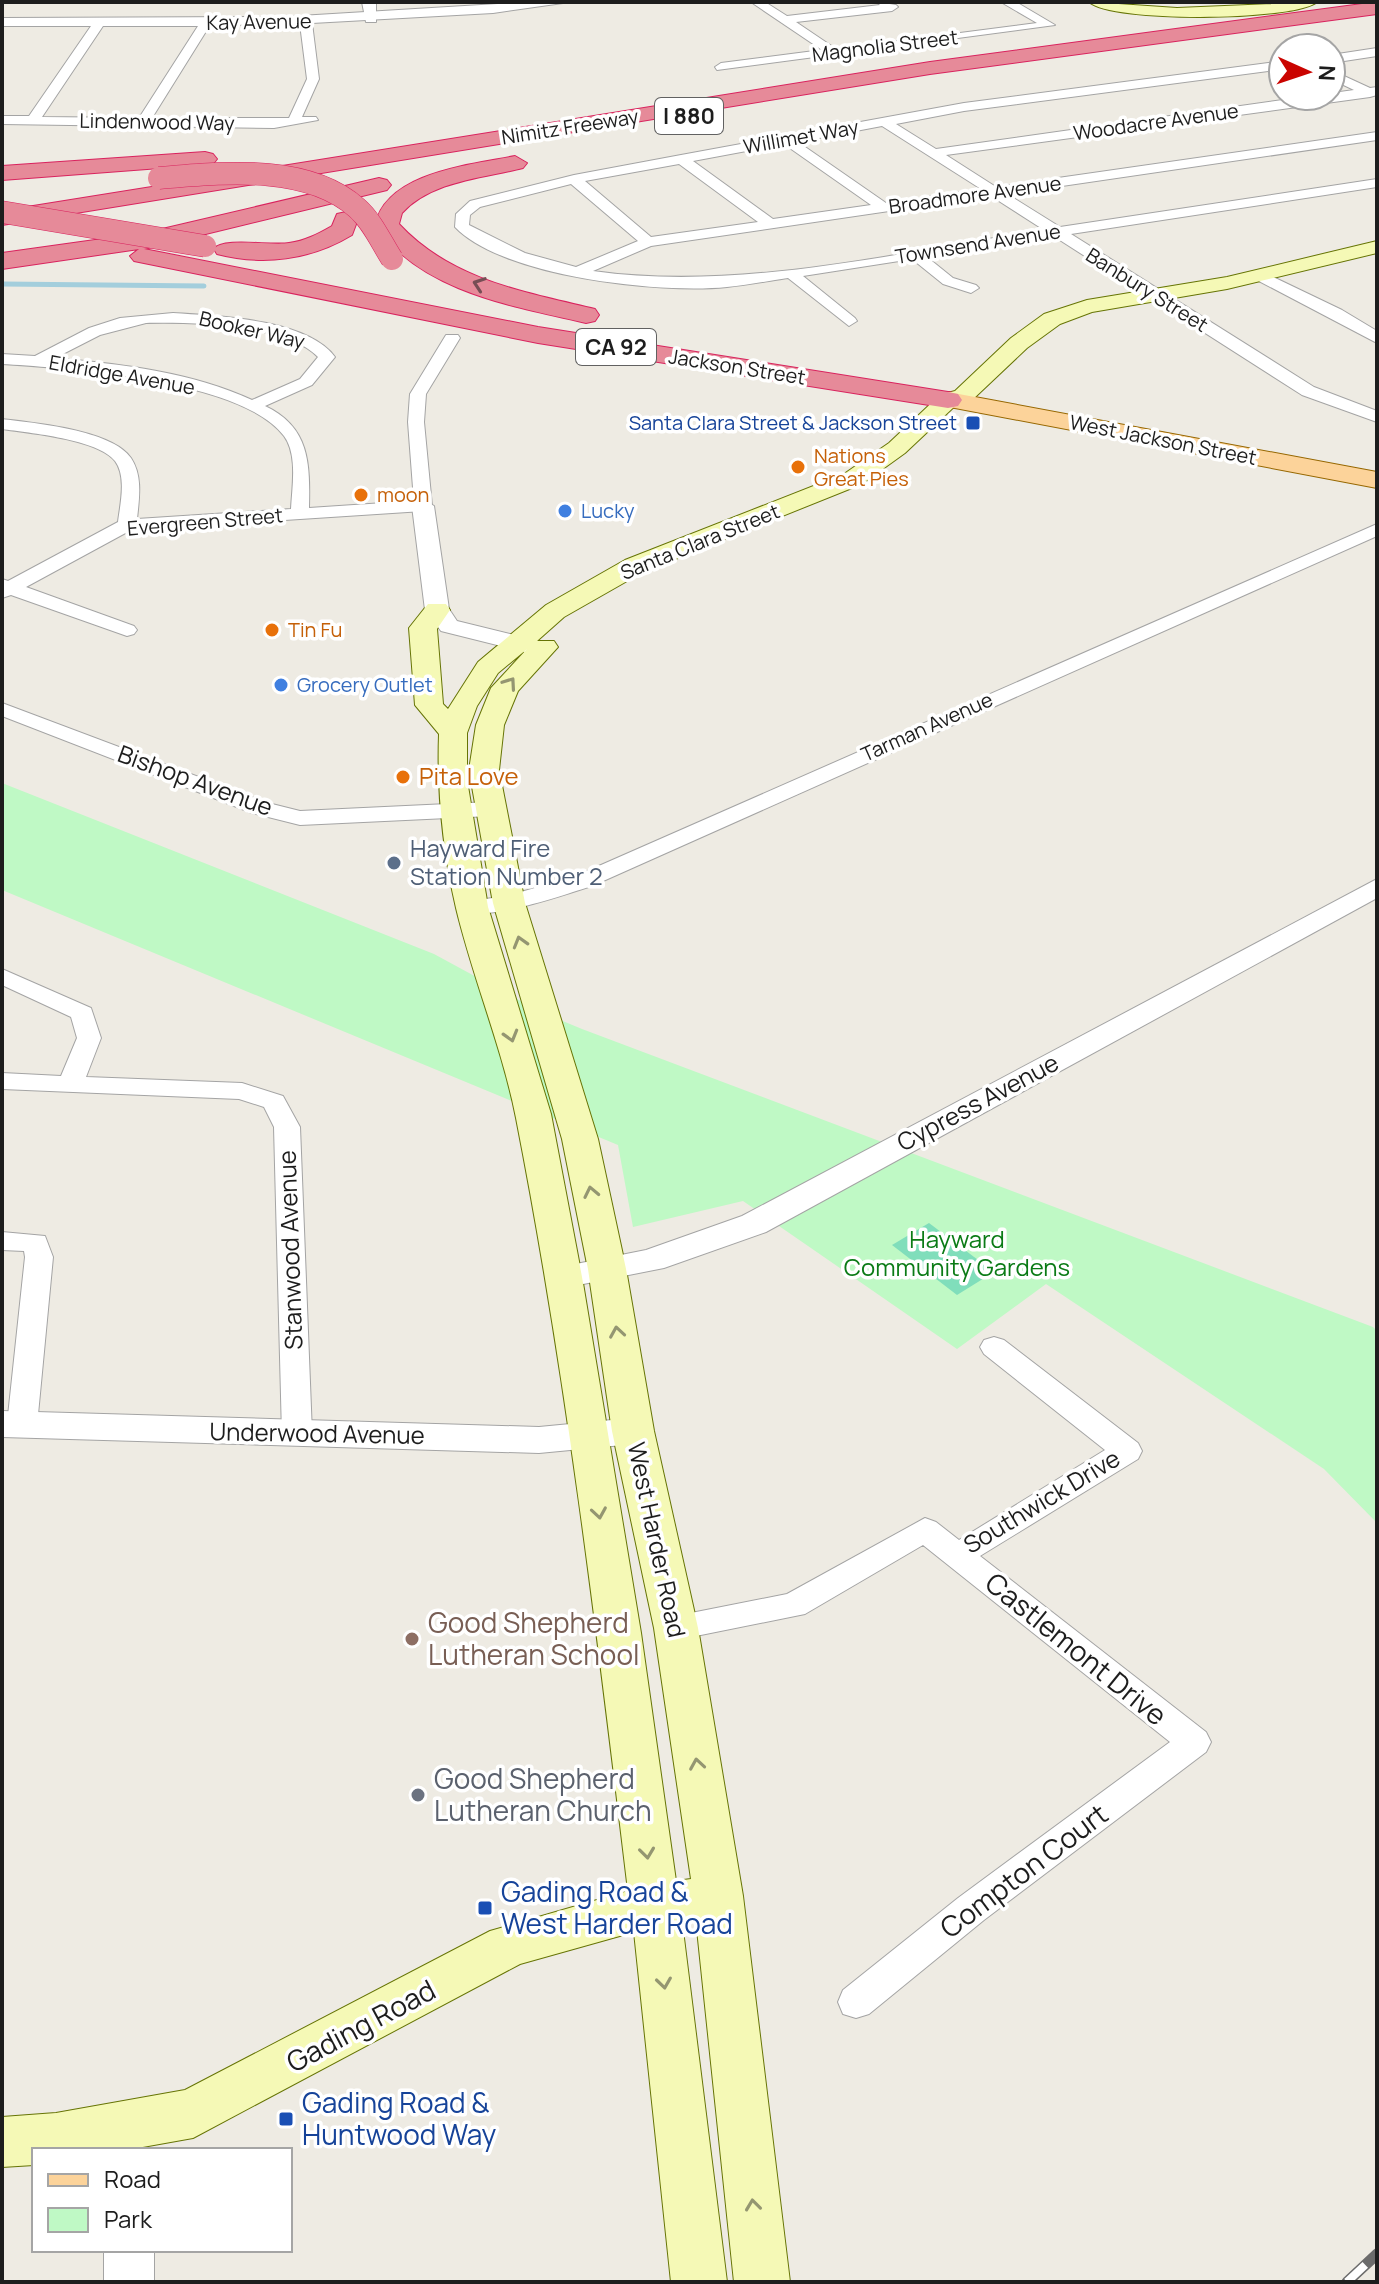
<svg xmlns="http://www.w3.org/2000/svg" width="1379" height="2284" font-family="Manrope,sans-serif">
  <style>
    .park { fill: #bff9c5 }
    .pitch { fill: #80debb }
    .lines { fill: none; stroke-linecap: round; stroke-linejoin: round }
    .stream { stroke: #a3cedc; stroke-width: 5 }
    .minor-casing { stroke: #a4a4a4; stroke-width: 2 }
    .tertiary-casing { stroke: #a4a4a4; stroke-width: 2 }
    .secondary-casing { stroke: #667405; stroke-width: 2 }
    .primary-casing { stroke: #966700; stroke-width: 2 }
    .motorway-casing { stroke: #d9235e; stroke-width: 2 }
    .minor { fill: #fff; fill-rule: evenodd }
    .tertiary { fill: #fff; fill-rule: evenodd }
    .secondary { fill: #f5f9b6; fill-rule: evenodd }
    .primary { fill: #fcd39a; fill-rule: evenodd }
    .motorway { fill: #e68a99; fill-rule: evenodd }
    .rail-casing { stroke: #6b6b6b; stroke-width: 11 }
    .rail { stroke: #fff; stroke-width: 8; stroke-dasharray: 25; stroke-linecap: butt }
    .motorway-bridge-casing { stroke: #d9235e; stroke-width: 23; stroke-linecap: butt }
    .motorway-bridge { stroke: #e68a99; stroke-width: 22 }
    .oneway { stroke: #774e55 }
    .oneway2 { stroke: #949671 }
    .transit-dot { fill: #1a4fb4; stroke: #fff; stroke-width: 3 }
    .food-dot { fill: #e8710a; stroke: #fff; stroke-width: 3 }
    .shop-dot { fill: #3f7fe0; stroke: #fff; stroke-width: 3 }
    .service-dot { fill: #5c6f8a; stroke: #fff; stroke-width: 3 }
    .education-dot { fill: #8d6e63; stroke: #fff; stroke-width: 3 }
    .worship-dot { fill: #6b7280; stroke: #fff; stroke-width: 3 }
    .labels { text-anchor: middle; stroke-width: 7; stroke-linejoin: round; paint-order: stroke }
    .far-street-label { font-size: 20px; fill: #1d1d1d; stroke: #fff }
    .far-transit-label { font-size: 20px; fill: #164399; stroke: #fff; text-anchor: end }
    .far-food-label { font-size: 20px; fill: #c56008; stroke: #fff; text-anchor: start }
    .far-shop-label { font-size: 20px; fill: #366cbe; stroke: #fff; text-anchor: start }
    .shield { fill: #fff; stroke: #616161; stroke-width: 2 }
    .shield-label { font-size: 22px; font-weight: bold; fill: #1d1d1d }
    .food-label { font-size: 24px; fill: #c56008; stroke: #fff; text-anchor: start }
    .street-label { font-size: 24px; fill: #1d1d1d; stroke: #fff }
    .service-label { font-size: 24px; fill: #4e5e75; stroke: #fff; text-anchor: start }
    .park-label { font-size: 24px; fill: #0b7b16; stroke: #fff }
    .near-education-label { font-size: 28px; fill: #785e54; stroke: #fff; text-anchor: start }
    .near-street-label { font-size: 28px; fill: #1d1d1d; stroke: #fff }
    .near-worship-label { font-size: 28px; fill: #5b616d; stroke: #fff; text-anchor: start }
    .near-transit-label { font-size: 28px; fill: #164399; stroke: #fff; text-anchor: start }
  </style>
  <rect width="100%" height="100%" fill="#eeebe3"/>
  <path class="park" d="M2,783l432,171 107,58 41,17 791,298 4,4v192l-53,-54 -278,-185 -89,65 -214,-148 -110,26 -15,-82 -616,-255z"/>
  <path class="pitch" d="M929,1223l65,49 -37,23 -65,-50z"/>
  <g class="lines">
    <path class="stream" d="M2,284l202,2"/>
    <g class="minor-casing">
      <path id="minor" d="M530,2h40l-77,11 -181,10 7,56 -17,38h14l2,3 -44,8 -272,-4v-8h27l62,-90h-89v-8l281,-1zM300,24l7,55 -18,39h-137l58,-93zM103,26h95l-59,92 -97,-1z
        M751,2h14l22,14 93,-11 -3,-3 19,3 2,2 -6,4 -96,11 40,27 201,-26 -36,-21h15l39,23 -338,45 -2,-3 6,-4 101,-13z
        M1377,48v8l-46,7v-8z
        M1283,61v8l-319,42 -68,13 40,25 418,-59 -23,-11v-9l39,18 7,-1v8l-7,2 -424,58 50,32 381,-55v8l-370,54 53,33 317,-48v8l-306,47 243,153 63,24v11l-75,-27 -247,-158 -128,20 26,21 23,7 3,3 -8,5 -28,-9 -31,-25 -109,17 52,42 2,3 -8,5 -61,-48c-20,3 -41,7 -61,9 -67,7 -224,-10 -272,-60l1,-13 14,-13 104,-26 107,-20 283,-52zM882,126l99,63 -95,14 -88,-61zM784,144l87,61 -98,14 -80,-58zM679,164l79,58 -107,15 -66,-56zM571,184l67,57 -62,26 -51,-14 -56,-28 1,-10 10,-8zM991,196l53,34c-146,22 -304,62 -451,41l58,-25z
        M1255,273h10l77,37 35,21v12l-122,-64z
        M173,313c45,3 134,6 162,44l-23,28 -47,21c45,21 45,58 44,102l105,-7 -6,-79 2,-28 36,-59h12l2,3 -34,56 -2,28 8,84 -9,5 -292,19 -105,57 108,39 3,4 -3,4 -7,2 -116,-41 -9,3v-19l6,2 110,-59c2,-17 9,-45 -3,-61 -17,-22 -86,-28 -113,-32v-10c32,4 110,11 129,39 12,18 8,41 6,61l154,-10c1,-22 7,-54 -7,-73 -42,-56 -215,-68 -282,-72v-10l33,2 54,-28 31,-10zM146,323c44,-1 141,1 172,34l-18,22 -48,21c-60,-28 -132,-36 -197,-42l45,-23z
        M1377,524v12l-785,350c-23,7 -117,41 -132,21l4,-5 43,-6 69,-20z
        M2,703l266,100 32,8 190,-9 11,7 -11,7 -190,9 -48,-12 -250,-97z
        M2,969l89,39 10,30 -15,39 156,6 41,13 17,31 12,307 -5,8 -10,3 -10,-3 -5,-8 -8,-307 -10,-20 -25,-8 -237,-10v-16l59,3 16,-38 -6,-21 -69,-32z
        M2,1232l43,4 8,21 -16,168 -5,7 -10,4 -10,-4 -5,-7 18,-168 -1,-6 -22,-1z
        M994,1337l10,3 134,103 4,8 -4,8 -158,97 226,176 5,10 -5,10 -222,168 -115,94 -13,4 -13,-4 -5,-12 5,-12 115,-92 212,-156 -247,-197 -118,69 -129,26 -11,-3 -5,-9 5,-9 11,-3 111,-22 138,-76 11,4 23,18 146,-90 -121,-96 -4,-7 4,-7z"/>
    </g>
    <g class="tertiary-casing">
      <path id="tertiary" d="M362,2h14v20h-10z
        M423,499l11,7 15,103 8,12 93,23 3,5 -3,5 -9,2 -100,-25 -16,-21 -13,-104z
        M1377,879v19l-611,334 -102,36 -101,20 -12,-3 -5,-8 5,-8 95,-19 96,-34z
        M2,1411l537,16 94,-9 13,4 5,9 -5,9 -13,4 -94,9 -537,-16z
        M104,2250h50v32h-50z"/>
    </g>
    <g class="secondary-casing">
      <path id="secondary" d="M1089,2l88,6 140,-6c-22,19 -205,21 -228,0z
        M1377,241v12l-150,36 -135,23 -32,12 -33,24 -56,53 -15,4 -51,48 -43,31 -219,88 -79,45 -27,24h17l4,6 -40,44 -14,34 -5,45 26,133 73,236 28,130 28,162 44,197 45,268 47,386h-56l-38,-362 -14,2 45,360h-56l-37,-350 -114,32 -327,174 -67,12h-92v15l-32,2v-50l54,-4 129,-23 305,-159 138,-40c-31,-258 -62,-518 -112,-773 -14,-71 -43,-139 -60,-210 -13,-56 -19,-117 -17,-174l-24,-29 -6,-77 19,-24h18l4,6 -13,19 6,75 5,5 30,-47 68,-57 79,-45 219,-86 45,-31 51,-48 15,-4 56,-53 33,-24 43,-14 140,-23zM527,649l-36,39 -15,37 -7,45 24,133 69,236 26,130 24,162 42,197 37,251 -15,2 -35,-248 -59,-356 -31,-163 -63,-207 -21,-127v-47l10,-27 21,-33z"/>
    </g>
    <g class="primary-casing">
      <path id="primary" d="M948,392l429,80v16l-438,-83 -4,-5 4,-5z"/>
    </g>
    <g class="motorway-casing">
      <path id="motorway" d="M1377,2v12l-447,60 -928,151v-14l928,-149z
        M205,152l8,2 4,5 -4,5 -211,16v-14z
        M515,156l12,7 -4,5c-40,10 -92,13 -121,45l-3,11c52,56 125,68 196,85l4,6 -4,6 -9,2c-73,-17 -165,-31 -211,-98 12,-53 95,-60 140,-69z
        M379,178l8,2 4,5 -4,5 -243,59 394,78 410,65 10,2 4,6 -4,6 -10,2 -410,-65 -404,-82 -4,-5 9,-7 -137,20v-16l143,-20z
        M346,212l12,7 -6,16c-41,25 -89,31 -135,19l-3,-5c8,-12 58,-3 75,-6 16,-2 29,-9 43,-17l5,-12z"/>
    </g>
    <use href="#minor" class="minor"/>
    <use href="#tertiary" class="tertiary"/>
    <use href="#secondary" class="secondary"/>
    <use href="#primary" class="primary"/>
    <use href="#motorway" class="motorway"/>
    <g class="rail-casing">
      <path id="rail" d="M1347,2282l30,-28"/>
    </g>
    <use href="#rail" class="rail"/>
    <g class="motorway-bridge-casing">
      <path id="motorway-bridge" d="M159,178c62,-5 148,-15 198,30 15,13 24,34 35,51
        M2,212l203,34"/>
    </g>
    <use href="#motorway-bridge" class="motorway-bridge"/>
  </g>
  <defs><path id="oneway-chevron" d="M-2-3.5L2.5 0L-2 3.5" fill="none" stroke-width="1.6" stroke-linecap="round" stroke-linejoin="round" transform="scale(2)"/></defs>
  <use class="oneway" href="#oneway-chevron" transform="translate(479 284) rotate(-161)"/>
  <g class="oneway2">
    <use href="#oneway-chevron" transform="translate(510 683) rotate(-55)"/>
    <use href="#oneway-chevron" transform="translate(520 942) rotate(-106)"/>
    <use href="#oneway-chevron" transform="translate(511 1036) rotate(74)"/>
    <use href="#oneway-chevron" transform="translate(591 1192) rotate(-102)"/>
    <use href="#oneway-chevron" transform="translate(617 1332) rotate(-99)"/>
    <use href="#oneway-chevron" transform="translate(599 1513) rotate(81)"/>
    <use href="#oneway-chevron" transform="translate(697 1764) rotate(-99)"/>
    <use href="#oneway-chevron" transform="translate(647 1853) rotate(83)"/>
    <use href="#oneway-chevron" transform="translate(664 1983) rotate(82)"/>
    <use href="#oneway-chevron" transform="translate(753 2205) rotate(-97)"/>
  </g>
  <g class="transit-dot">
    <rect x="965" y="415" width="16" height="16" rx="4"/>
    <rect x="477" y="1900" width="16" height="16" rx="4"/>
    <rect x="278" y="2111" width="16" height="16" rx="4"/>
  </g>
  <g class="food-dot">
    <circle cx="798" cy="467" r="8"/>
    <circle cx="361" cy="495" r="8"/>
    <circle cx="272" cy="630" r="8"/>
    <circle cx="403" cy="777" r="8"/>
  </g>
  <g class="shop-dot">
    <circle cx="565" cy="511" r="8"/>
    <circle cx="281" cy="685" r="8"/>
  </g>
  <circle class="service-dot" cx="394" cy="863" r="8"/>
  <circle class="education-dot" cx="412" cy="1639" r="8"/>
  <circle class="worship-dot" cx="418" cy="1795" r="8"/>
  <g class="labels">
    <g class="far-street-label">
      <text transform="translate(259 22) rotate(-1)" y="7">Kay Avenue</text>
      <text transform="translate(885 46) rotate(-7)" y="7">Magnolia Street</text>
      <text transform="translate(157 122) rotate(1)" y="7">Lindenwood Way</text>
      <text transform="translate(1156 122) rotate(-8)" y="7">Woodacre Avenue</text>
      <text transform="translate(570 127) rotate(-9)" y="7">Nimitz Freeway</text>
      <text transform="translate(801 137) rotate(-10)" y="7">Willimet Way</text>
      <text transform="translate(975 195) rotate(-8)" y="7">Broadmore Avenue</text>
      <text transform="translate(978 244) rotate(-9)" y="7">Townsend Avenue</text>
      <text transform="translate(1147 290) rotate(32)" y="7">Banbury Street</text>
      <text transform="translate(252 330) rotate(13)" y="7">Booker Way</text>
      <text transform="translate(737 367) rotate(9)" y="7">Jackson Street</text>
      <text transform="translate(122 375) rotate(10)" y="7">Eldridge Avenue</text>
      <text transform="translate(1163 440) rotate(11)" y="7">West Jackson Street</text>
      <text transform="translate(205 522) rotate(-5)" y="7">Evergreen Street</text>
      <text transform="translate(700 542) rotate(-22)" y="7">Santa Clara Street</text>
      <text transform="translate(927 727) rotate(-24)" y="7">Tarman Avenue</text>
    </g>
    <g class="far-transit-label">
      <text x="957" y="430">Santa Clara Street &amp; Jackson Street</text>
    </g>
    <g class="far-food-label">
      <text x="814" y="463">Nations<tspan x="814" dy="23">Great Pies</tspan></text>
      <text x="377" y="502">moon</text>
      <text x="288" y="637">Tin Fu</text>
    </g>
    <g class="far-shop-label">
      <text x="581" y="518">Lucky</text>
      <text x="297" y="692">Grocery Outlet</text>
    </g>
    <g class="shield">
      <rect x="655" y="98" width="68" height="36" rx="6"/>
      <rect x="576" y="329" width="80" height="36" rx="6"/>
    </g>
    <g class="shield-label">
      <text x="689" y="124">I 880</text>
      <text x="616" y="355">CA 92</text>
    </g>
    <g class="food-label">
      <text x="419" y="785">Pita Love</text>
    </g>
    <g class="street-label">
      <text transform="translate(195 781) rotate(20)" y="8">Bishop Avenue</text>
      <text transform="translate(978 1103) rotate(-28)" y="8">Cypress Avenue</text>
      <text transform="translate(291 1250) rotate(-92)" y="8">Stanwood Avenue</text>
      <text transform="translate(317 1434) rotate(1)" y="8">Underwood Avenue</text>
      <text transform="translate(1042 1502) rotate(-31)" y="8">Southwick Drive</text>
      <text transform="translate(656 1540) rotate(78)" y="8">West Harder Road</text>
    </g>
    <g class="service-label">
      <text x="410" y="857">Hayward Fire<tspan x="410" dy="28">Station Number 2</tspan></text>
    </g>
    <g class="park-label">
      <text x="957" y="1248">Hayward<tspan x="957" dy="28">Community Gardens</tspan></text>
    </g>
    <g class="near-education-label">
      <text x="428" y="1633">Good Shepherd<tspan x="428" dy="32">Lutheran School</tspan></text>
    </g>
    <g class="near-street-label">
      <text transform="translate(1076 1649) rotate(39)" y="10">Castlemont Drive</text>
      <text transform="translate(1024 1871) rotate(-37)" y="10">Compton Court</text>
      <text transform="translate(361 2026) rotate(-28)" y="10">Gading Road</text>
    </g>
    <g class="near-worship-label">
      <text x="434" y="1789">Good Shepherd<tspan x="434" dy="32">Lutheran Church</tspan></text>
    </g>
    <g class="near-transit-label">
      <text x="501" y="1902">Gading Road &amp;<tspan x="501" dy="32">West Harder Road</tspan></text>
      <text x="302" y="2113">Gading Road &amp;<tspan x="302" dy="32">Huntwood Way</tspan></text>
    </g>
  </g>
  <rect width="1379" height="2284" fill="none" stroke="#1d1d1d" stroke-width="8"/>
  <rect x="32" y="2148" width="260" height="104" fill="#ffffff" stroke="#a5a5a5" stroke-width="2"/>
  <rect x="48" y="2174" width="40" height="12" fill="#fcd39a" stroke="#a5a5a5" stroke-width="2"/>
  <text x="104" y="2188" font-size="24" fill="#1d1d1d">Road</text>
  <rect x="48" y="2208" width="40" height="24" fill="#bff9c5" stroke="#a5a5a5" stroke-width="2"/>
  <text x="104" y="2228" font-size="24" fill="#1d1d1d">Park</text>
  <g transform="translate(1307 72) rotate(93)"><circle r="38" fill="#ffffff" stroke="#a5a5a5" stroke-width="2"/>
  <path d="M0-6L14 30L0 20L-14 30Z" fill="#ca0400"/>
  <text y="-12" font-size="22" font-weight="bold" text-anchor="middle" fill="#1d1d1d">N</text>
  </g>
</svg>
